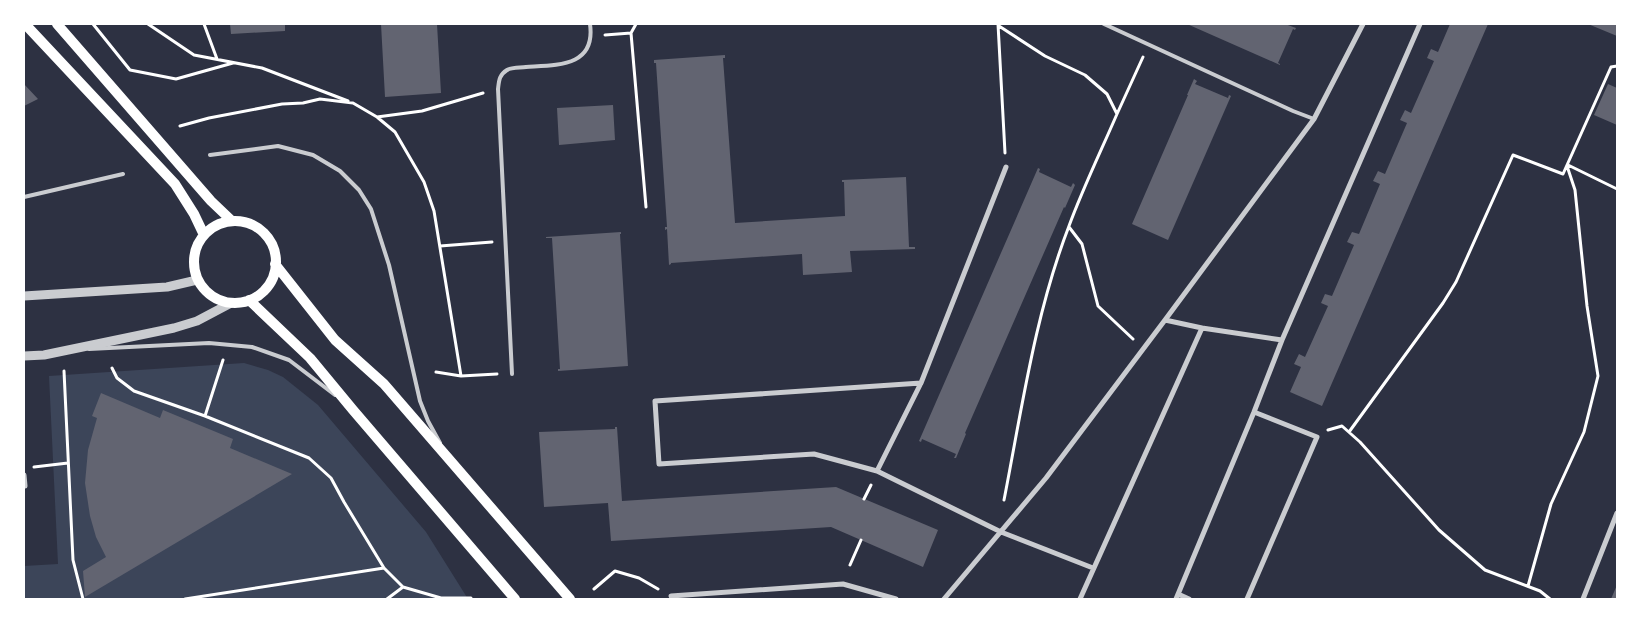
<svg xmlns="http://www.w3.org/2000/svg" width="1641" height="623" font-family="Signika,sans-serif">
  <style>
    .green { fill: #3c4559 }
    .building { fill: #626471 }
    .lines { fill: none; stroke-linecap: round; stroke-linejoin: round }
    .path { stroke: #fff; stroke-width: 3 }
    .service { stroke: #caccd0; stroke-width: 4 }
    .minor { stroke: #caccd0; stroke-width: 5 }
    .tertiary { stroke: #caccd0; stroke-width: 9 }
    .secondary { stroke: #fff; stroke-width: 10 }
  </style>
  <rect width="100%" height="100%" fill="#2d3142"/>
  <path class="green" d="M244,363l24,7 15,7 35,28 108,127 42,67h-444v-33l34,-2 -9,-188z"/>
  <path class="building" d="M230,24h55v7l-54,3z
    M381,24h56l4,69 -56,4z
    M1187,24h98l11,4 -1,2 -2,-1 -15,34 2,1v1z
    M1450,24h38l-166,382 -32,-14 11,-25 -7,-3 5,-10 6,3 23,-51 -7,-3 4,-9 7,2 22,-51 -7,-3 5,-10 7,2 21,-50 -7,-3 5,-10 7,3 22,-51 -7,-3 5,-10 6,3 23,-52 -7,-3 4,-9 7,3z
    M1588,24h29v12z
    M725,55v3h-2l12,165 110,-7 -1,-34h-2v-2l64,-3 3,70h6v2l-65,2 2,21 -49,3 -1,-21 -131,9v1l-2,1 -2,-36 -2,1v-3h2l-11,-164h-2v-3z
    M1194,79l3,2 -2,3 33,14 1,-3 2,1 -63,144 -36,-16 56,-129h-1z
    M24,84l14,15 -14,7z
    M1608,84l9,4v37l-23,-10z
    M613,105l2,35 -56,5 -2,-37z
    M1038,168l2,1 -1,3 32,15 2,-4 2,2 -10,23 -1,-1 -99,226 1,1 -10,24h-2l2,-4 -34,-15 -1,3 -2,-1z
    M621,232v2h-1l8,132 -70,5v-2h2l-8,-131h-6v-1z
    M101,393l59,25 3,-8 70,29 -3,9 62,26 -207,123 -2,-26 23,-14 -10,-20 -6,-21 -5,-33 3,-33 9,-32 -5,-2z
    M615,427h2l5,74 214,-14 102,43 -15,37 -92,-40 -220,14 -3,-38 -64,4 -5,-75 76,-3z
    M1617,585v14h-6z"/>
  <g class="lines">
    <path class="path" d="M93,24l37,46 46,9 57,-16
      M148,24l46,31 68,13 86,33
      M204,24l13,35
      M998,24l7,129
      M999,26l46,30 40,19 22,19 10,20 26,-57
      M631,33l5,-9
      M605,35l26,-2 15,174
      M377,117l45,-6 61,-18
      M180,126l29,-8 73,-14 21,-1 17,-4 33,4 24,14 18,15 29,50 10,29 27,165
      M1568,165l49,24
      M1069,227l13,17 16,62 35,33
      M440,246l52,-4
      M112,368l5,10 17,13 71,25 104,42 22,20 13,24 40,66 19,19 38,11h30
      M64,371l9,189 10,39
      M436,372l25,4 36,-2
      M205,416l18,-56
      M1328,430l14,-4 18,16 79,88 46,40 55,21 10,8
      M1349,432l94,-129 13,-21 57,-127 50,19 48,-107 6,-1
      M34,467l34,-4
      M864,499l7,-14
      M1004,500c18,-92 31,-186 65,-274 14,-38 32,-75 48,-112
      M850,565l11,-25
      M1528,586l23,-82 33,-72 14,-56 -11,-70 -12,-116 -8,-24
      M594,589l21,-18 24,7 19,11
      M185,599l199,-31
      M387,599l16,-12"/>
    <path class="service" d="M1104,24l189,87 21,8
      M210,155l68,-9 35,9 27,16 19,19 12,19 18,56 31,136 8,20 12,22
      M24,197l99,-23
      M89,349l120,-6 43,4 37,13 46,35
      M512,374l-14,-285c1,-8 1,-14 9,-19 5,-3 14,-2 19,-3 31,-2 70,0 64,-43"/>
    <path class="minor" d="M1165,320l37,8
      M921,383l-266,18 4,63 155,-10 63,17 124,61 92,36
      M877,471l44,-88 85,-216
      M24,475l1,11h-1
      M1178,594l11,5
      M671,596l172,-12 53,15
      M944,599l102,-121 119,-158 149,-201 49,-95
      M1080,599l122,-271 80,12 138,-316
      M1176,599l78,-187 28,-72
      M1247,599l70,-162 -63,-25
      M1583,599l34,-86"/>
    <path class="tertiary" d="M24,296l143,-9 30,-7
      M24,356l20,-1 130,-27 23,-7 34,-18"/>
    <path class="secondary" d="M25,24l150,160 19,30 10,21
      M57,24l154,177 21,20
      M194 262a41 41 0 1 1 82 0a41 41 0 1 1-82 0Z
      M275,264l60,76 49,44 186,215
      M249,300l61,58 43,52 162,189"/>
  </g>
  <rect width="1641" height="623" fill="none" stroke="#ffffff" stroke-width="50"/>
</svg>
